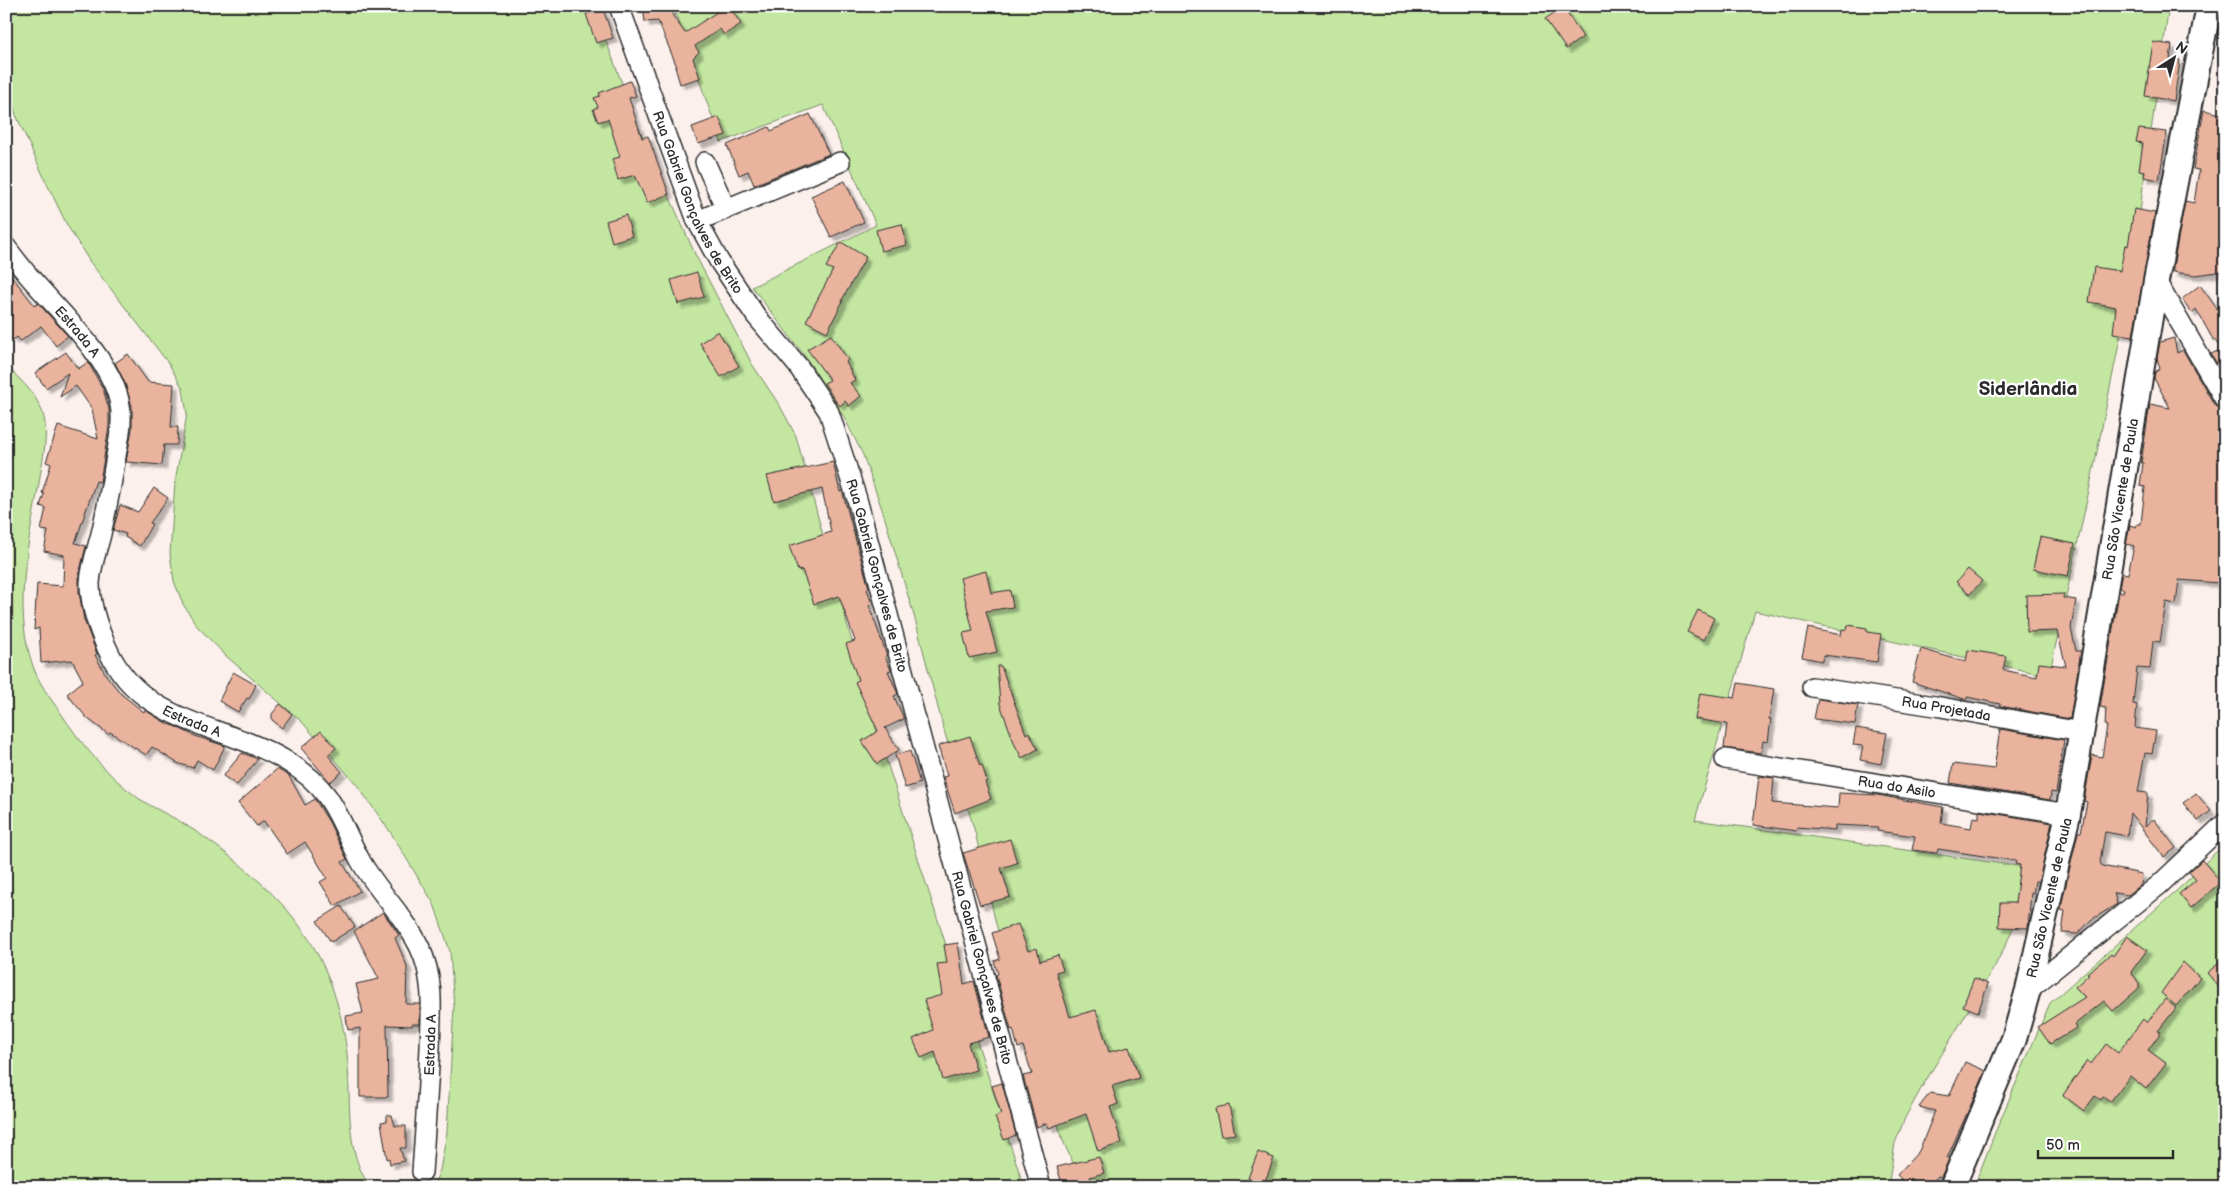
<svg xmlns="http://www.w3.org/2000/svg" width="2231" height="1193" font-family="'Balsamiq Sans',sans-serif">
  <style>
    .green { fill: #c3e7a1; stroke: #778966 }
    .building { fill: #e9b39e; stroke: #2b2b2b; filter: url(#shadow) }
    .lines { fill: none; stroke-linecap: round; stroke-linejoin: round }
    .minor-casing { stroke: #2b2b2b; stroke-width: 22 }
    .tertiary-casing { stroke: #2b2b2b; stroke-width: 28 }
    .minor { stroke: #fff; stroke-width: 19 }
    .tertiary { stroke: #fff; stroke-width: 24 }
    .labels { text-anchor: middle; stroke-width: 4.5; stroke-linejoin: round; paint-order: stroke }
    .street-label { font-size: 14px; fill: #2b2b2b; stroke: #fff }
    .district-label { font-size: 19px; font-weight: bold; fill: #2b2b2b; stroke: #fff }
  </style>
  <defs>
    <filter id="shadow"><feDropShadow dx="4.5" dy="4.5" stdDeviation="1" flood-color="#0004"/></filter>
  </defs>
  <rect width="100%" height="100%" fill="#fbf0ec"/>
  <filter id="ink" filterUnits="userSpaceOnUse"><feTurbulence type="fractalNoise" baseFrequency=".02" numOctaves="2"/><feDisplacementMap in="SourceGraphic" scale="10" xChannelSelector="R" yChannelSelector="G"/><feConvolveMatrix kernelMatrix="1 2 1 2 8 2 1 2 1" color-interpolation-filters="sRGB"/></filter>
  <g filter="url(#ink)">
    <path class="green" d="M6,6h587l45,120 57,128 57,110 28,42 16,30 77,283 151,468h-591l7,-17 7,-38 7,-125 -4,-56 -16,-47 -43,-71 -34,-48 -55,-63 -77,-67 -28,-29 -14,-22 -9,-23 -4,-27 5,-72 12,-68 -4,-25 -14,-25 -79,-102 -23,-37 -20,-41 -31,-69 -10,-40z
      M673,6h1496l-27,188 -7,71 -44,216 -42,195 -294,-65 -60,209 337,48 -10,39 -15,35 -12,24 -73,121 -17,31 -10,25 -7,44h-804l-21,-46 -67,-217 -21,-92 -32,-105 -28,-108 -32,-107 -20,-57 -19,-38 -37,-58 -55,-72 124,-62 -53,-120 -102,37z
      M6,365c13,14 29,27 36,46 8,21 0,50 -3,72 -10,59 -27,125 -6,183 5,16 17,32 27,46 22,33 46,62 78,86 16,11 35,18 51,29 40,26 88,65 115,105 25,36 38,78 43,122 5,44 -4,95 23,133h-364z
      M2225,843v344h-251l20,-52 56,-132 134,-119z"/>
    <path class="building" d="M643,6h28l2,10 12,17 41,-27h3l12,18 -17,11 -4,-6 -25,17 4,6 -6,6 7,20 -20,6 -5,-17h2l-19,-46 -13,1z
      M1563,7l20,30 -17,12 -21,-30z
      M603,9l10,29 -17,5 -10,-29z
      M2153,42l19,3 -2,14 10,1 -6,41 -29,-5z
      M630,81l6,15 -7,2 13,40 6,-2 21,58 -22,9 -12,-28 -17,5 -6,-21 8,-2 -12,-38 -10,3 -5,-13 5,-2 -4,-9 6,-2 -1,-3z
      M2204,110l21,5v78l-3,16 3,1v9l-5,37 5,-1v16l-29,4 -23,-3v-5l12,-66 9,2 5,-33 -6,-1z
      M810,114l19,40 -75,31 -6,-14 -9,4 -12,-30 42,-18 2,4z
      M719,117l7,18 -28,9 -6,-17z
      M2139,129l28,3 -8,48 -15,-3 1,-6 -6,-1 4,-27 -7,-1z
      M845,181l19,41 -33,15 -20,-41z
      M2134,209l21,4 -22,123 -20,-3 3,-26 -27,-5 5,-35 26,4 5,-26 3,1z
      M626,215l6,21 -20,6 -6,-21z
      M902,224l5,21 -26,6 -5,-21z
      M841,242l25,15 -24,43 1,1 -16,31 -21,-11 27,-51 -7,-3z
      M6,269l29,37 3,-3 30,33 -12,10 -15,-20 -20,15 -4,-4 -4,3 -7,-10z
      M697,272l7,25 -26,7 -7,-24z
      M2200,285l25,35v57l-14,-23 11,-5 -11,-13 -15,-27 -4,4 -10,-14z
      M718,331l21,35 -18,11 -21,-34z
      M831,335l17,25 -2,2 9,18 -5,3 11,13 -12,10 -4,-5 -5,5 -5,-6 -11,-17 6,-3 -23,-31z
      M2174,338l3,15 6,-3 32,56 10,5v137l-4,-8 -2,43 -40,-3 -3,24 -10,-2 -6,40 -7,-1 -3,28 -13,-1 -4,36 4,1 -2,23 21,3 -4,23 -7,-1 -7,39 10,1 -3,34 9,-8 22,29 -12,9 -34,-44 -3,23 -22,-4 -5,30 2,4 40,8 -1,11 -13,10 -14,-2 3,11 -26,16 -13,14 -16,-1 3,-22 -4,-1 1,-8 16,-70h3l6,-30 -3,-1 8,-46 10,2 5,-31h-2l1,-18 -6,-1 19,-115h4l1,-3 -5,-1 3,-15 6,1 6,-28 -8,-2 4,-19 6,2 1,-3h4l4,-37 -5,-1 3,-23h-2l9,-59 20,4 -16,-30 1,-6 5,-3 -3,-11 3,-16z
      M66,352l12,17 10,-7 15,27 6,20v18l-9,55 -4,-1 -21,62 11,3 -7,29v17l5,28 13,34 -2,1 11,20 15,19 23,18 1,-2 24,15 1,-1 25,12 30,10 -12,24 -16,-10 -4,8 -16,-5 -25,-16 -6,8 -36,-23 -2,2 -21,-16 -20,-24 16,-13 -11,-21 -31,3 -2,-35 -5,2 3,-46 26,2 1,-31 -20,-4 4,-20 -7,-1 5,-22 -6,-2 4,-12 -2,-1 9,-29 -5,-2 12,-36 40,13 -6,-30 -16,-23 -16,11 8,-24 -22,15 -11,-15z
      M128,354l20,28 26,2 -3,43h7l-1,18h-13l-2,20 -36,-3 6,-33v-23l-8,-25 -9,-18z
      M833,462l7,30 3,-1v3l26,94 -2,1 5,15 -3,1 18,51h-2l6,14 -3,1 10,23 -4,2 10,23 -19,9 14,22 -22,14 -15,-23 16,-10 -23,-49 3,-2 -12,-36 9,-3 -16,-45 -25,8 -12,-34 -4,1 -9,-25 42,-14 -9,-43 -48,12 -7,-25z
      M154,488l14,10 -18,25 2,1 -12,22 -15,-9 1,-3 -13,-4 4,-14 3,-11 18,7z
      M2040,537l35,7 -7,32 -35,-7z
      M1968,569l14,12 -12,13 -14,-12z
      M986,571l5,22 19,-3 3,17 -27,4 11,41 -28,6 -6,-25 10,-2 -13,-53z
      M2064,594l-1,4 13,2 -5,28 5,23h5l-11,68 -70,-13v-2l-33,-7v3l-55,-18 9,-33 45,13 2,-12 38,6 -3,14 34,7 2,-14 27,3 -9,-35 -30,1 -1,-37z
      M1698,610l16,8 -10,22 -17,-8z
      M1848,625l19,3v4l14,2 -4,28 -54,-7 -1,6 -20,-4 6,-29 33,7 1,-6 5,1z
      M997,666h4l25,68 3,-2 9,17 -16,9 -7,-13 -15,-41z
      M233,672l23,13 -7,14 -2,-1 -9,14 -19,-11z
      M1738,683l36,6 -5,30h2l-3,23 -5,-1 -2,12 -37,-5 3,-24 -32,-5 5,-26 35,5z
      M1818,699l40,6 -3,19 -41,-5z
      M280,704l12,10 -10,14 -10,-8v-6z
      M1856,728l31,5 -6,31 -21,-4 3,-14 -10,-1z
      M2000,729l64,11 -8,53 -5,-1 -1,8 -100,-17 3,-19 41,5z
      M321,731l15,17 -8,7 14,17 -12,10 -29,-34z
      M970,736l10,30 2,-1 5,16 -2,1 6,17 -36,14 -12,-36 4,-1 -9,-30z
      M910,751l10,32 -15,5 -10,-33z
      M242,753l16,6 -21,26 -14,-9z
      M277,769l12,7 16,29 10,-6 1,2 13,21 18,37 -5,3 18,29 -25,15 -15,-24 7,-4 -22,-36 -18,12 -23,-33 -7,5 -19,-23z
      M1759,776l15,2 -2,25 66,5 1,-15 38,2 66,12 -2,16 30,5 2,-11 6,1v-7l73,12 -13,58h-4l-2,13 -2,-1 -3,35 -29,-1 1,-24h15l5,-38 -5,-1 1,-3 -78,-12 -1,4 -25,-3 3,-14 -38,-5 1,-4 -43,-2v5l-38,-3 -1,4 -43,-6z
      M2196,793l15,18 -13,10 -15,-18z
      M1010,839l7,24 -16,5 9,29 -30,8 -17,-52z
      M2202,860l19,22 -30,26 -12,-14 17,-14 -7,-8z
      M341,906l14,21 -24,15 -14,-21z
      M383,912l16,23 -4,3 12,28 -1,38h14v20h-8v2l-25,-1 1,72h-28v-69l-12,2 -2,-14 17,-3 -7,-29 23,-5 -25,-48z
      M1018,924l10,27 9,-3 3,13 18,-6 5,15 -7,2 14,45 26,-7 13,42 20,-5 10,31 -27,8 6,18 -8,3 12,36 -24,8 -12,-37 -37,14 -2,-5 -10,4 -14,-51 9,-2 -9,-28 -5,2 -5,-19 -2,1 -15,-55 2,-1 -4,-13 6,-2 -8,-26z
      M2127,936l20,14 -16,22 8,11v5l-26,23 -9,-10 -30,24 2,3 -26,16 -12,-17 47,-30 -10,-10 14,-13 -2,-1 24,-19 2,2z
      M958,943l6,41 10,-3 15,56 -21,6 8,27 -33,10 -8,-28 -14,6 -8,-19 20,-9 -9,-30 18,-5 -5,-31 10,-1 -3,-18z
      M2225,958v36l-18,-21z
      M2183,962l17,16 -24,28 -15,-13z
      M1974,978l14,6 -10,28 -15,-6z
      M2165,999l11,9 -18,23 3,1 -13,18 18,13 -20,26 -16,-13 -20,26 -7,-5 -2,3 -6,-4 -11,15 -21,-16 24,-34 4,3 15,-20 12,9 25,-34 4,4z
      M1965,1062l21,9 -39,87 2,1 -8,18 -3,-1 -10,11h-7l-9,-8 -5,6 -10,-10 22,-24 16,-40 -16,-4 11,-14 19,3z
      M1002,1083l14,52 -12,5 -9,-23 6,-3 -9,-28z
      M1229,1105l6,29 -14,2 -6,-28z
      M387,1115h5l3,11h11v22h-6l4,13 -14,3 -1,-6 -2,1 -6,-37 6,-1z
      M1258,1152l16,6 -10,26 -16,-6z
      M1099,1157l5,16 -14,4 1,5 -17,5h-11l-6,-20z"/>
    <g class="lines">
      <g class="minor-casing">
        <g id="minor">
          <path id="s1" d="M619,6l78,215 22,40 37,55 42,50 31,46 28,87 184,688"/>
          <path d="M705,162l21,47"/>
          <path d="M697,221l143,-59"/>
          <path id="s2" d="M6,247c9,12 18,24 28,35 28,32 75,76 85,118 5,19 0,38 -3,56 -4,26 -9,52 -15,78 -4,16 -10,32 -11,49 0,22 8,45 17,65 34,78 118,75 181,114 46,28 49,54 72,98 17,31 45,56 60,88 15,32 11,65 10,100 -2,41 -5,82 -8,124"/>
          <path d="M2156,281l69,119"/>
          <path id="s3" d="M1812,687l123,19 146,26"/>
          <path id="s4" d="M1725,759l343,55"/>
          <path d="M2028,990l131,-105 66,-62"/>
        </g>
      </g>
      <g class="tertiary-casing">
        <g id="tertiary">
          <path id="s5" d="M1952,1187l62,-148 14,-49 40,-176 88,-533 53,-275"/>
        </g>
      </g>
      <use href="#minor" class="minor"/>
      <use href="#tertiary" class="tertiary"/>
    </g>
  </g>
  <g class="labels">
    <g class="street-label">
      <text dy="5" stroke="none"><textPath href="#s1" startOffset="212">Rua Gabriel Gonçalves de Brito</textPath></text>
      <text dy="5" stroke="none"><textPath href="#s2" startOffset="111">Estrada A</textPath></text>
      <text dy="5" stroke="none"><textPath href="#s5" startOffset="711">Rua São Vicente de Paula</textPath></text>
      <text dy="5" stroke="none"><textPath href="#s1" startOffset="632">Rua Gabriel Gonçalves de Brito</textPath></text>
      <text dy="5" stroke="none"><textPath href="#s3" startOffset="136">Rua Projetada</textPath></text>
      <text dy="5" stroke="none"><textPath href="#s2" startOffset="561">Estrada A</textPath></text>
      <text dy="5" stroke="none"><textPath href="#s4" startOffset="174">Rua do Asilo</textPath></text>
      <text dy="5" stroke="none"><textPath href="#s5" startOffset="306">Rua São Vicente de Paula</textPath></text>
      <text dy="5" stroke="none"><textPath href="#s1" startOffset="1038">Rua Gabriel Gonçalves de Brito</textPath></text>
      <text transform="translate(430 1045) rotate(-88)" y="5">Estrada A</text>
    </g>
    <g class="district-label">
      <text x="2028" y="395">Siderlândia</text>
    </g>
  </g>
  <rect width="2231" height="1193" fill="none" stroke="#fff" stroke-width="25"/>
  <rect x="12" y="12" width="2206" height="1168" fill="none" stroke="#2b2b2b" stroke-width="2" filter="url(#ink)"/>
  <g transform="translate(2174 58) rotate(36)" stroke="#ffffff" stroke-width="4" paint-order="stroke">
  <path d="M0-4L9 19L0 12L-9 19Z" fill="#2b2b2b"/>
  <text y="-8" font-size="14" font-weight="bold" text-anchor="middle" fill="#2b2b2b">N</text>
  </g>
  <path d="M2038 1150v8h135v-8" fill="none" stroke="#2b2b2b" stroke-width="2.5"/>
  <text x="2046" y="1150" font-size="15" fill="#2b2b2b" stroke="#ffffff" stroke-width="4" paint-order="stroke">50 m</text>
</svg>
